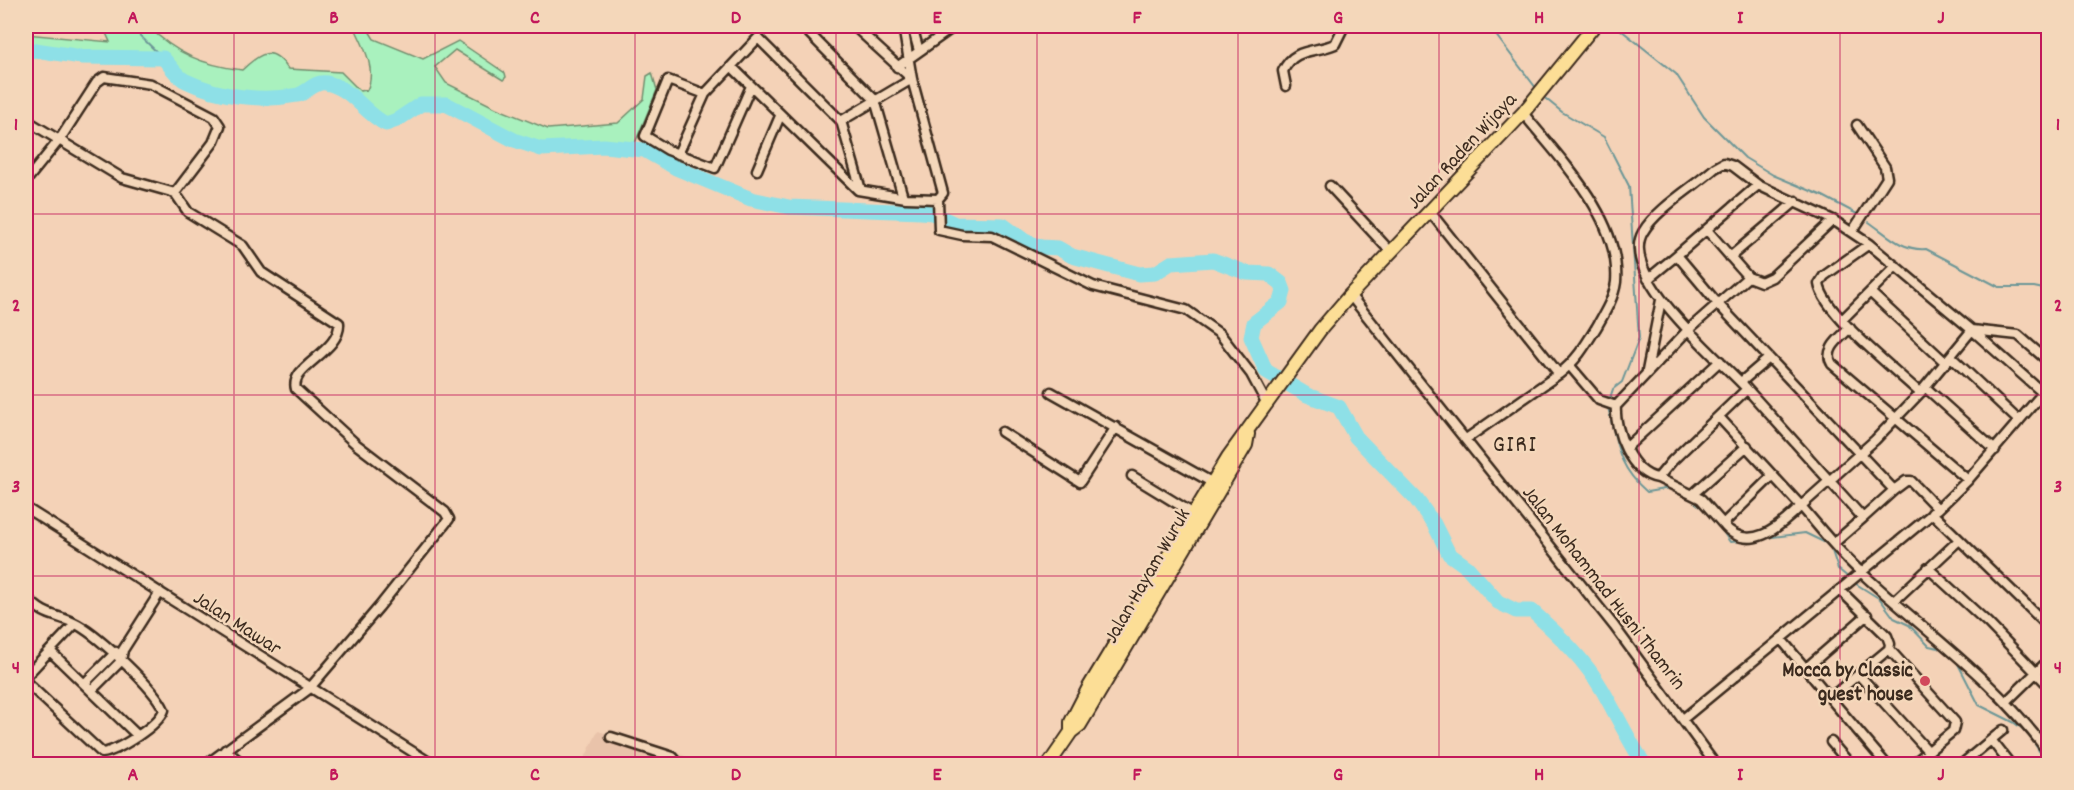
<svg xmlns="http://www.w3.org/2000/svg" width="2074" height="790" font-family="Dekko,sans-serif">
  <style>
    .built { fill: #e9c3aa }
    .green { fill: #a9f1be; stroke: #728e6e; stroke-width: 1.5 }
    .lines { fill: none; stroke-linecap: round; stroke-linejoin: round }
    .stream { stroke: #6d9797; stroke-width: 2 }
    .river { stroke: #8ee0e7; stroke-width: 15 }
    .minor-casing { stroke: #3b2a1e; stroke-width: 13 }
    .highway-casing { stroke: #3b2a1e; stroke-width: 16 }
    .minor { stroke: #f4d7ba; stroke-width: 8 }
    .highway { stroke: #fcde96; stroke-width: 12 }
    .grid { fill: none; stroke: #c2185b; stroke-width: 1.5; stroke-opacity: 0.55 }
    .poi-dot { fill: #d1495b; stroke: #f4d7ba; stroke-width: 2 }
    .labels { text-anchor: middle; stroke-width: 5; stroke-linejoin: round; paint-order: stroke }
    .street-label { font-size: 21px; fill: #3b2a1e; stroke: #f4d7ba }
    .poi-label { font-size: 21px; font-weight: bold; fill: #3b2a1e; stroke: #f4d7ba; text-anchor: end }
    .quarter-label { font-size: 24px; letter-spacing: 1.5px; fill: #3b2a1e; stroke: #f4d7ba }
    .neatline { fill: none; stroke: #c2185b; stroke-width: 2 }
    .grid-label { font-size: 20px; text-anchor: middle; font-weight: bold; fill: #c2185b }
  </style>
  <rect width="100%" height="100%" fill="#f4d2b7"/>
  <filter id="ink" filterUnits="userSpaceOnUse"><feTurbulence type="fractalNoise" baseFrequency=".0167" numOctaves="2"/><feDisplacementMap in="SourceGraphic" scale="12" xChannelSelector="R" yChannelSelector="G"/><feConvolveMatrix kernelMatrix="1 2 1 2 8 2 1 2 1" color-interpolation-filters="sRGB"/></filter>
  <g filter="url(#ink)">
    <path class="built" d="M598,731l91,26 -5,7h-102z"/>
    <path class="green" d="M93,26h55c28,28 55,39 94,44 18,-17 30,-26 46,-1l53,3 19,19 7,-1c10,-21 -4,-45 -13,-64h12l8,13 49,20 35,-18 47,32 1,4 -3,3 -48,-30 -20,17 11,16 50,25 52,21 70,-6 26,-24 3,-23 5,-3 5,17 -24,58 -29,-2 -63,3 -27,-9 -68,-36h-25l-24,16 -11,4c-23,-11 -33,-36 -60,-41 -11,-2 -18,9 -28,12 -36,7 -79,2 -113,-14 -8,-5 -15,-16 -22,-23l-81,-1 -47,-7 -9,2v-18l84,8 -4,-9z"/>
    <g class="lines">
      <path class="stream" d="M130,26l33,32
        M1489,26l47,62
        M1616,26l60,48 28,43 41,41 28,17 50,21 34,18
        M1546,99l16,13 42,25 25,49 10,152 -17,44 -9,7 -4,12
        M1869,222c19,13 33,29 57,27l73,38h35l14,3
        M1608,407c9,37 9,59 39,85l23,-4
        M1686,495l21,17
        M1717,523l13,19 13,-1
        M1764,538l41,-5 25,12 8,24 11,9
        M1853,582l27,17 14,19 15,7 20,21 15,3
        M1955,658l24,47 34,17 14,10
        M2030,736l17,28"/>
      <path class="river" d="M26,52l9,-2 47,7 81,1c7,7 14,19 23,23 33,16 76,21 112,14 10,-3 17,-14 28,-12 27,5 37,30 60,41l11,-4 24,-16h25l68,36 27,9 63,-3 40,4 32,18 75,31 38,8 132,5 11,1 23,11 48,1 22,16 16,6 17,1 14,8 67,18 16,-1 16,-10 42,-3 34,13 22,1 12,9 3,8 -3,11 -27,21 -3,14 15,34 41,24 32,12 17,30 60,62 18,25 15,30 18,13 31,35 18,9h16c27,24 53,49 71,80 14,25 26,50 41,73"/>
      <g class="minor-casing">
        <path id="minor" d="M802,26l73,74 28,97
          M854,26l58,53
          M903,26l9,53
          M912,26l7,25
          M732,67l126,123 48,8 32,1 1,31 23,5 30,1 101,50 93,24 34,24 31,40 16,30
          M897,67l58,-41
          M751,86l-36,82 -47,-18 -23,-14 23,-56 37,14 53,-56 83,83 71,-42 31,114 -5,6
          M1286,86l-3,-15c11,-24 32,-18 52,-27l9,-18
          M1523,113c36,45 98,106 93,169 -2,16 -12,32 -20,46 -11,18 -20,33 -37,46
          M26,120l96,58 53,15 38,-50 7,-17 -6,-9 -63,-33 -47,-7 -7,5 -37,57 -34,42
          M841,121l20,69
          M678,154l27,-60
          M757,170l23,-54
          M1330,186l61,66
          M175,193l13,19 55,34 18,26 78,51c2,29 -50,43 -43,66l61,56 88,67 4,7 -70,88 -70,82 -102,75
          M1431,213l128,161 -93,65
          M1707,230l41,47 13,5 11,-5 61,-57
          M1852,232l35,-54 -2,-11 -28,-42
          M1677,255l81,-70
          M1730,257l66,-56
          M1648,279l29,-24 41,49 176,186 12,-9h5l27,28
          M1870,292l76,71
          M1350,295l264,331 101,138
          M1842,320l54,-54
          M1850,328c-10,10 -27,22 -18,36l136,116
          M1951,357l68,64
          M1570,366l29,34 17,6 72,-76 60,-53
          M1647,371l14,-71
          M1741,382l28,-24
          M1925,387l70,63
          M1747,389c-27,-30 -130,-113 -104,-157 13,-23 52,-46 72,-64l9,-5 9,3 25,19 75,35 36,24
          M1051,392l162,91
          M1920,393l-45,47 -74,66c20,23 39,48 62,68 66,61 131,105 185,178
          M2043,393l-71,-63 -52,63c-23,-22 -97,-80 -101,-109l5,-8 45,-32 103,86 46,5 30,26
          M1616,406c-2,24 15,68 42,72l14,-17 75,-72 116,129 31,-28
          M1719,417l82,89c-21,21 -53,49 -78,18
          M1002,432l78,50 36,-55
          M1627,447l93,-86
          M1132,476l62,38
          M1658,478l43,21 22,25 50,-49
          M1693,494l54,-48
          M26,508l406,256
          M1932,513l116,113
          M1834,543l29,-25
          M1928,568l60,55 60,62
          M26,597c21,22 30,16 52,28 21,12 77,63 86,85 -5,15 -46,41 -62,43l-76,-71
          M1894,601l64,-60
          M26,613l7,-8
          M1781,639l49,59 59,-49 1,-5 -3,-8 -47,-46
          M1889,649l66,73 -2,9 -40,33
          M50,651l88,85
          M1805,669l62,-54
          M1859,675l69,76
          M26,676l49,-52
          M85,683l31,-31
          M92,690l29,-29 2,-11 37,-58
          M1830,698l56,66
          M2007,701l41,-40
          M1683,719l255,-210 30,-29 80,-93
          M611,737l62,20 6,7
          M1992,741l18,23
          M1831,742l19,22
          M225,750l18,14
          M1962,764l41,-34"/>
      </g>
      <g class="highway-casing">
        <path id="highway" d="M1071,732v-10l18,-35 139,-230 92,-127 30,-35 173,-182 71,-87
          M1049,764l22,-32 9,-7 9,-15 157,-265 2,-11"/>
      </g>
      <use href="#minor" class="minor"/>
      <use href="#highway" class="highway"/>
    </g>
  </g>
  <path class="grid" d="M234,26v738M435,26v738M635,26v738M836,26v738M1037,26v738M1238,26v738M1439,26v738M1639,26v738M1840,26v738M26,214h2022M26,395h2022M26,576h2022"/>
  <circle class="poi-dot" cx="1925" cy="681" r="6"/>
  <g class="labels">
    <g class="street-label">
      <text transform="translate(1461 150) rotate(-47)" y="7">Jalan Raden Wijaya</text>
      <text transform="translate(1146 575) rotate(-60)" y="7">Jalan Hayam Wuruk</text>
      <text transform="translate(1605 587) rotate(52)" y="7">Jalan Mohammad Husni Thamrin</text>
      <text transform="translate(238 622) rotate(33)" y="7">Jalan Mawar</text>
    </g>
    <g class="poi-label">
      <text x="1913" y="676">Mocca by Classic<tspan x="1913" dy="24">guest house</tspan></text>
    </g>
    <g class="quarter-label">
      <text x="1515" y="451">GIRI</text>
    </g>
  </g>
  <rect width="2074" height="790" fill="none" stroke="#f4d7ba" stroke-width="66"/>
  <rect x="33" y="33" width="2008" height="724" class="neatline"/>
  <g class="grid-label">
    <text x="133" y="23">A</text>
    <text x="334" y="23">B</text>
    <text x="535" y="23">C</text>
    <text x="736" y="23">D</text>
    <text x="937" y="23">E</text>
    <text x="1137" y="23">F</text>
    <text x="1338" y="23">G</text>
    <text x="1539" y="23">H</text>
    <text x="1740" y="23">I</text>
    <text x="1941" y="23">J</text>
    <text x="16" y="130">1</text>
    <text x="2058" y="130">1</text>
    <text x="16" y="311">2</text>
    <text x="2058" y="311">2</text>
    <text x="16" y="492">3</text>
    <text x="2058" y="492">3</text>
    <text x="16" y="673">4</text>
    <text x="2058" y="673">4</text>
    <text x="133" y="780">A</text>
    <text x="334" y="780">B</text>
    <text x="535" y="780">C</text>
    <text x="736" y="780">D</text>
    <text x="937" y="780">E</text>
    <text x="1137" y="780">F</text>
    <text x="1338" y="780">G</text>
    <text x="1539" y="780">H</text>
    <text x="1740" y="780">I</text>
    <text x="1941" y="780">J</text>
  </g>
</svg>
